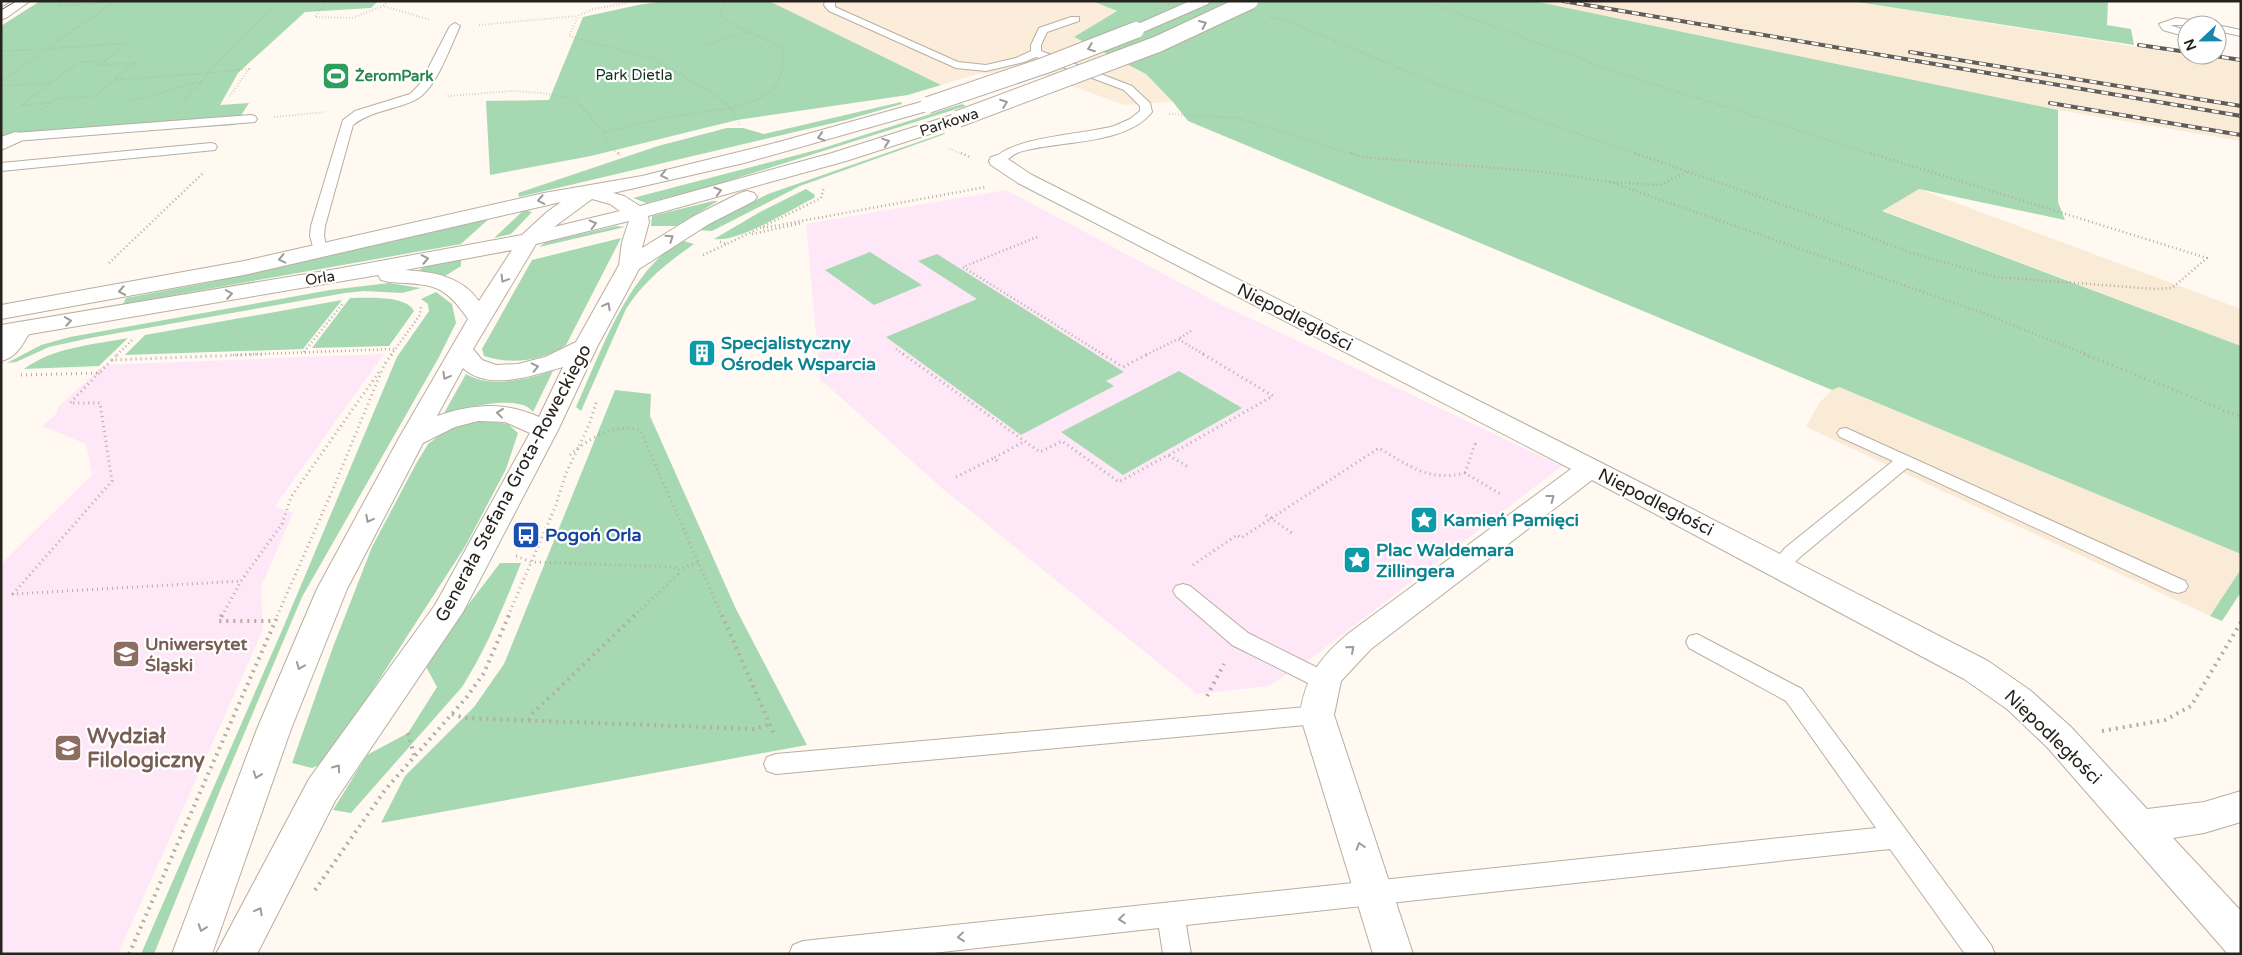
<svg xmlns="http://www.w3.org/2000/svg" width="2242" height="955" font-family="'Varela Round',sans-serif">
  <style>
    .commercial { fill: #fcedda }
    .built { fill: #faebd7 }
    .education { fill: #fee8f7 }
    .green { fill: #a6d9b1 }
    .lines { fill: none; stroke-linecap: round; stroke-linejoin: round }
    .service-casing { stroke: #b8aea2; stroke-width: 2 }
    .minor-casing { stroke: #b8aea2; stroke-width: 2 }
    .tertiary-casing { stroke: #b8aea2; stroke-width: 2 }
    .path-far3 { stroke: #b2ada6; stroke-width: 2; stroke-dasharray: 0.5 2.5; stroke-linecap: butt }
    .path-far2 { stroke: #b2ada6; stroke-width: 2.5; stroke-dasharray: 1 3; stroke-linecap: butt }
    .path-far1 { stroke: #b2ada6; stroke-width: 3; stroke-dasharray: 1 4; stroke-linecap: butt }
    .path { stroke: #b2ada6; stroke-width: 4; stroke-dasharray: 2 5; stroke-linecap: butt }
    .service { fill: #fff; fill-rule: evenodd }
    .minor { fill: #fff; fill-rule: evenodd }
    .tertiary { fill: #fff; fill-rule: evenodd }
    .tram { stroke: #615c56; stroke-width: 1 }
    .rail-casing { stroke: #615c56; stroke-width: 4 }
    .rail { stroke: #fff; stroke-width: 2.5; stroke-dasharray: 7; stroke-linecap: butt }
    .tertiary-bridge-casing { stroke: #b8aea2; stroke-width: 18; stroke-linecap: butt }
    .path-bridge { stroke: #b2ada6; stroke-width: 2; stroke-dasharray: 0.5 2.5; stroke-linecap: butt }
    .tertiary-bridge { stroke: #fff; stroke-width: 16 }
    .oneway { stroke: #9d9c99 }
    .labels { text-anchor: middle; stroke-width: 4.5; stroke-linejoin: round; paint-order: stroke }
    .far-park-label { font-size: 15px; fill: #12341c; stroke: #fff }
    .far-leisure-label { font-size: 15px; font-weight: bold; fill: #27864d; stroke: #fff; text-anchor: start }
    .far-street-label { font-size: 15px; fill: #26221d; stroke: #fff }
    .street-label { font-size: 18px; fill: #26221d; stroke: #fff }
    .culture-label { font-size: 18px; font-weight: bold; fill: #0d838f; stroke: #fff; text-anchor: start }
    .transit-label { font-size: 18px; font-weight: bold; fill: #164399; stroke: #fff; text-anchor: start }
    .education-label { font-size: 18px; font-weight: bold; fill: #785e54; stroke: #fff; text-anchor: start }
    .near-education-label { font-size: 21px; font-weight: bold; fill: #785e54; stroke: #fff; text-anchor: start }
  </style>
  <rect width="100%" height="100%" fill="#fff9f1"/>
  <path class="commercial" d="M769,1h323l25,10 -42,26 71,37 27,28 -49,3 -88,-32 -24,-2 -35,3 -36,11z"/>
  <path class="built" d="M1534,1h317l336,54 54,7v79l-183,-31z
    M1919,189l322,120v37l-360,-136z
    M1839,387l402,167v15l-31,47 -404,-189 13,-24 13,-13z"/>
  <path class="education" d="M1006,190l216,115 340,161 -242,186 -51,34 -72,8 -254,-205 -123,-110 -14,-155z
    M384,354l-109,152 18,7 -32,74 2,43 -145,324h-117v-390l91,-89 -6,-31 -44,-18 14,-12 3,-8 45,-41z"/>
  <path class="green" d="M40,1h338l-7,7 -66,4 -67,61 -18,32 29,-2 -14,22 -234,15v-114z
    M665,1h104l172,84 -33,10 -171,25 -146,36 -101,19 -4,-74 63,-1 34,-83 55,-12z
    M1092,1h442l524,109v92l7,18 -146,-31 -37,22 359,135v208l-402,-167 -7,3 -644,-269 -15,-19 -27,-28 -72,-37 43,-26z
    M1851,1h257l-1,24 24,4 3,16z
    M901,102l1,2 -56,16 -327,77 -1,-4 140,-47 69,-18h16l21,6z
    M962,104l4,2 -264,83 -56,14 -13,-5 187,-49z
    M944,133l1,1 -145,52 -88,45 -16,-1 72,-36z
    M806,189l9,6 -1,3c-24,12 -76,45 -100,41l46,-27z
    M713,201h5l-42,25h-25l1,-10z
    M524,210l8,2 -21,22 -17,4z
    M491,217l-30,27 -338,60 3,-6 85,-16z
    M616,226l9,1 -86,20 7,-5z
    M621,238l-55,107c-23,16 -55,20 -82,11l-2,-7 50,-89z
    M680,240l14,4c-26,18 -51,38 -68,65l-45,102 -5,-4c27,-60 49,-128 104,-167z
    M870,252l52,33 -48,20 -49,-35z
    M937,254l187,118 -18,9 8,5 -93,49 -135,-98 91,-38 -59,-38z
    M461,260v6l-16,10 -27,-5 7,-5z
    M389,283l32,5 -19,5 -38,-2 -19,2 -255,45 -41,9 -33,15 -9,1 34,-18 29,-8 260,-47z
    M436,292l16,12 4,19 -17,34 -137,240 -83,196 -65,161h-13l142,-326 114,-271 32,-46 -1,-7 -7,-5z
    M350,298c17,0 56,-3 64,13l-25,35 -77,2z
    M342,300l-39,49 -178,6 20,-20z
    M128,338l-29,28 -75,3c30,-22 68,-24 104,-31z
    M553,371l-20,41c-13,-19 -71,-4 -90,3l23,-41c25,15 61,5 87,-3z
    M1179,371l63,37 -119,67 -62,-43z
    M615,390l36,4 -1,22 86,193 71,136 -426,78 24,-47 69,-69 30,-43z
    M489,421l19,3 10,9 -12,36 -40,76 -140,217 -14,6 -20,-5 41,-116 39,-100 44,-83 12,-20 19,-14 22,-7z
    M500,563h21c-17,42 -34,85 -59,124l-111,126 -18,-3 34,-55 41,-22 29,-46 -13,-24z
    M2241,569v23l-19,29 -12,-5z"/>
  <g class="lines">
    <g class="service-casing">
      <path id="service" d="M825,1h10v6l123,55 28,3 30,-7 15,-7v-6l8,-17 32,-11h8v4l-32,11 -6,13v6l91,35 18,17 2,9c-24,31 -85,29 -120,37 -5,1 -11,2 -15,4 -9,4 -13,13 -24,11l-1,-3c19,-25 91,-26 122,-35l16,-7 10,-8v-5l-16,-16 -88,-33 -12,5 -38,9 -30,-3 -127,-57 -5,-6z
        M2176,18l30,4 5,3h-41l17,6v6l-24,-7 -4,-6z
        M455,23l5,3c-9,19 -24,63 -43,73 -21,11 -45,11 -64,26l-28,101 -1,10 3,15 -2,3h-10l-5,-18 1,-10 32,-106 12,-9 55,-17 10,-10 30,-58z
        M2217,25l24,5v6l-24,-5z
        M251,115l4,1 2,3 -2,3 -240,19 -6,-4 6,-4z
        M211,143l4,1 2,3 -2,3 -214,21v-8z
        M1846,428l339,153 3,5 -3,5 -7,2 -7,-2 -264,-123 -108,90c-9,9 -14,18 -27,14l-3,-5 16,-19 108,-87 -53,-24 -3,-4 3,-4z
        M1183,584l7,2 58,47 84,42 3,6 -3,6 -8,3 -8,-3 -84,-42 -56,-49 -3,-5 3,-5z
        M1697,634l105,55 189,256 4,9h-30l-75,-105 -704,76 5,29h-28l-4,-26 -235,26h-135l4,-9 10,-4 1073,-113 -90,-127 -97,-53 -3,-6 3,-6z
        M1317,706l8,3 4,6 -4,6 -8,3 -541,50 -9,-3 -3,-7 3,-7 9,-3z"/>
    </g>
    <g class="minor-casing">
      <path id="minor" d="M13,1h17l-24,17 -5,1v-11z
        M15,132l6,1 3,4 -3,4 -20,9v-13z
        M998,155l7,2 27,18 637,322 319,164 43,30 40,36 76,82 57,-7 37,-11v31l-37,11 -31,5 68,73v43l-14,-1 -180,-206 -40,-38 -43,-30 -372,-199 -221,169 -30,32 -7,34 79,239h-40l-73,-239c4,-36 21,-59 49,-82l222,-164 -553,-286 -27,-18 -2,-4 2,-4z
        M20,322l8,2 4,5c-9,14 -14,28 -31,32v-20l11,-17z"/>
    </g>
    <g class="tertiary-casing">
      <path id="tertiary" d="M1190,1h20l-2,3 -67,29h-10l-3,-3 3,-3z
        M928,100l6,1 3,4 -3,4 -190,54 -131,30 11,3 16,10 192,-53 120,-38h12l3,4 -3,4 -118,38 -198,55 1,6 -7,26 52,-32 46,-23 7,-2 7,2 3,4 -3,4 -45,23 -70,45 -42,78 -39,83 -95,182 -128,189 -78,153h-41l93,-175 126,-174 95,-172 -25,-11 -27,-1 -23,6 -32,16 -76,146 -56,140 -79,225h-40l85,-225 60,-140 82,-151 69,-119c-25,-37 -37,-34 -79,-37l-8,-2 -3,-5 -377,64v-14l341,-57 180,-33 25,-23 14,-10 -317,73 -243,44v-14l243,-44 300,-68 98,-17 137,-34zM592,199l18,5 10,7 -66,16zM629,221l-7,21 -3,23 -43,77 -31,15 -27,7 -22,1 -14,-5 -9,-11 63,-105zM512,250l-33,51c-18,-25 -45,-29 -74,-31zM563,367l-24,50c-35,-16 -67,-13 -102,-1l26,-48c25,24 71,7 100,-1z"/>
    </g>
    <path class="path-far3" d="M63,1l-6,5 70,-5
      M326,1l-11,16 37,1 31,-12
      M388,1l-5,5 48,14
      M637,1l-44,8 -15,7 -9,20 84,23 56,32 22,17c36,-10 54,-19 52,-60l-58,-28 -5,-7 4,-12
      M1425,1l186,69 263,85
      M1271,17l21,6 150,63 197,69
      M479,25l98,-9
      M701,46l49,-14
      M49,47l63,-44
      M1,51l46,-2 -46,33
      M105,61l-6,4 35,-2 -19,16
      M1,86l49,-3
      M230,96l19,-27 -41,4 70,-72
      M448,96l64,-5 29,2 34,6 29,33
      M185,99l17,-18
      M50,103l4,-4 42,-3 18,-16 94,-7 -6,8 -73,21
      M41,110l9,-7 -29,2 58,-43 26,-1 23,-18 -81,6
      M1169,114l69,4 117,37
      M274,117l51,-5
      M950,149l14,6
      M620,155l-11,-8 -5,-15 64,-15 63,-9 9,17"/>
    <path class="path-far2" d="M618,153l2,2
      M961,153l11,5
      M1351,153l11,4 183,15 65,10 50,3 29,-14
      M1635,153l168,59 109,41 84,24 160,12 16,-1 35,-30 -337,-105
      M1610,182l370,130 108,43
      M763,228l223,-41
      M752,234l50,-11
      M1037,237l-74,30 141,88
      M720,242l7,2 94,-46 3,-11
      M703,255l24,-11
      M109,263l94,-90
      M1191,331l-13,8 27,16
      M896,349l9,6
      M304,352l40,-50
      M117,355l17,-17
      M233,355l161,-6
      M391,355l29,-40 1,-9
      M1146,355l32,-16"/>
    <path class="path-far1" d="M903,354l137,98 22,-11 57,41 49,-27 22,13
      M1102,354l21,13 25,-13
      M2084,354l157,63
      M112,360l6,-6
      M99,373l-29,30h30l12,78 -99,113 228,-13
      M21,375l78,-2 13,-13 153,-6
      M570,455c19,-17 44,-32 70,-25l82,186
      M1169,455l104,-59 -70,-42
      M997,461l-3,-3 31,-17
      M1465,473l10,-29 -3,-2
      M956,477l38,-19
      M1266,515l26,18
      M516,556l15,6 143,5 4,3
      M1193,565l44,-30 4,3 138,-90c30,18 50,34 86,25l37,22
      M222,616l19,-35 41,-57 9,-27 88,-125
      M277,616l56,-127 51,-124 8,-11
      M508,616l48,-111 10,-32 23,-48 8,-25
      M634,616l44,-42v-4l21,-8"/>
    <path class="path" d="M222,615l-3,6h55
      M722,615l52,119
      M1207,696l17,-32
      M452,714l12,4 291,11 15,-5
      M529,720l4,-7 102,-98
      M2102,731l63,-11 26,-14 50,-84
      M408,733l6,22
      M315,890l70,-100 81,-92 18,-25 25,-58
      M129,954l149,-339"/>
    <use href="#service" class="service"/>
    <use href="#minor" class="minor"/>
    <use href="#tertiary" class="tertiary"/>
    <path class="tram" d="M1,10l15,-9"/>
    <g class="rail-casing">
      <path id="rail" d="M1563,1l678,115
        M2139,45l48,7
        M1910,52l331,54
        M2208,55l33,5
        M2050,103l191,32"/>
    </g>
    <use href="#rail" class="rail"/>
    <g class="tertiary-bridge-casing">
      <path id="tertiary-bridge" d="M928,105l118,-40 90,-35
        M958,119l200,-75 92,-43"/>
    </g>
    <path class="path-bridge" d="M1154,10l22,-9"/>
    <use href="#tertiary-bridge" class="tertiary-bridge"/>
  </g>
  <defs><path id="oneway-chevron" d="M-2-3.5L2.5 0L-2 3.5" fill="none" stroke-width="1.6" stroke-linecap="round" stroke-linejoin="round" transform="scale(1.25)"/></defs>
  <g class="oneway">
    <use href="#oneway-chevron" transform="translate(1203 24) rotate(-24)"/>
    <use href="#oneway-chevron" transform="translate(1091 48) rotate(159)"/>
    <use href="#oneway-chevron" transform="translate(1004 103) rotate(-20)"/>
    <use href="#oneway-chevron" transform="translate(821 137) rotate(163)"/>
    <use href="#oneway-chevron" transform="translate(886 142) rotate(-18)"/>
    <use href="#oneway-chevron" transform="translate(664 175) rotate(167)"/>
    <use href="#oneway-chevron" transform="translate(718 191) rotate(-16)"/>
    <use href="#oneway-chevron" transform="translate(541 200) rotate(169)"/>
    <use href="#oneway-chevron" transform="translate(593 224) rotate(-14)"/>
    <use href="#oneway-chevron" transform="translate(670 238) rotate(-34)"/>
    <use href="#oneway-chevron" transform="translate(282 259) rotate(167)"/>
    <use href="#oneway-chevron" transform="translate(425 259) rotate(-11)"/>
    <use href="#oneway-chevron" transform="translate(504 279) rotate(121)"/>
    <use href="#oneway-chevron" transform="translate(122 291) rotate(170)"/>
    <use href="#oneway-chevron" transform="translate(229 294) rotate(-9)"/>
    <use href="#oneway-chevron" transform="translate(607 306) rotate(-62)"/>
    <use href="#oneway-chevron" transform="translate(68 321) rotate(-9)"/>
    <use href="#oneway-chevron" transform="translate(535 367) rotate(-13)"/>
    <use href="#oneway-chevron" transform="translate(446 376) rotate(119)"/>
    <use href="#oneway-chevron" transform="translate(500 413) rotate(-174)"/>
    <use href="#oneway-chevron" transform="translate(1551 498) rotate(-37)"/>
    <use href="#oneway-chevron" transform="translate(369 519) rotate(118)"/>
    <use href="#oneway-chevron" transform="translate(1351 649) rotate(-41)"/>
    <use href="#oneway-chevron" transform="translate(300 666) rotate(112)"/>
    <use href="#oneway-chevron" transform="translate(337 768) rotate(-55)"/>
    <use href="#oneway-chevron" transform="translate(257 775) rotate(110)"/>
    <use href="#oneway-chevron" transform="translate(1360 846) rotate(-108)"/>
    <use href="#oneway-chevron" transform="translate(259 911) rotate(-62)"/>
    <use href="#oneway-chevron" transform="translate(1122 919) rotate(174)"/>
    <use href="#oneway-chevron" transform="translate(202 928) rotate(110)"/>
    <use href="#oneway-chevron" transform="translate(961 937) rotate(174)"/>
  </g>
  <defs>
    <g id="stadium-square" transform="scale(1.4375)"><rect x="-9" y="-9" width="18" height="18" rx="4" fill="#2e9e5b" stroke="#fff"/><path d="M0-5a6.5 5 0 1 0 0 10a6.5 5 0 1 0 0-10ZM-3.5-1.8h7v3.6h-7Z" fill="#fff"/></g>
    <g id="building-square" transform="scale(1.4375)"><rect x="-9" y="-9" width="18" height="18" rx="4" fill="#0f9aa8" stroke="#fff"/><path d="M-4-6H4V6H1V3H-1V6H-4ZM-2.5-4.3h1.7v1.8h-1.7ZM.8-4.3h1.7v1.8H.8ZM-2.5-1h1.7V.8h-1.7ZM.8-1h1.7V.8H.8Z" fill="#fff"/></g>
    <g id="sight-square" transform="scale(1.4375)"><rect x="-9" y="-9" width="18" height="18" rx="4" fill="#0f9aa8" stroke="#fff"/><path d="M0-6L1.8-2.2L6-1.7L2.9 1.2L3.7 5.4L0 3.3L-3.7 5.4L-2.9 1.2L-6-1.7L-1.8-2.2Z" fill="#fff"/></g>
    <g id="bus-square" transform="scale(1.4375)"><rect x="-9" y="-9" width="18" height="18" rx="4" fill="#1a4fb4" stroke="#fff"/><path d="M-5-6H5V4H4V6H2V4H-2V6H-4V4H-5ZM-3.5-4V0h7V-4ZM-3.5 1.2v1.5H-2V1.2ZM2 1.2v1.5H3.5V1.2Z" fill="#fff"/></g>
    <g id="university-square" transform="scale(1.4375)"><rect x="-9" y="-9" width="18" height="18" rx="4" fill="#8d6e63" stroke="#fff"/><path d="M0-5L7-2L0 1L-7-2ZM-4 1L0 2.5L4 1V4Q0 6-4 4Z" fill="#fff"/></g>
  </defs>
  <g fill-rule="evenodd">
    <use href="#stadium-square" x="336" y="76"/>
    <use href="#building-square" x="702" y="353"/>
    <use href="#sight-square" x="1424" y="520"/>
    <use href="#bus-square" x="526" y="535"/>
    <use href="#sight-square" x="1357" y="560"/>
    <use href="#university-square" x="126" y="654"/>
    <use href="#university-square" x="68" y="748"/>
  </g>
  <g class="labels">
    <g class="far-park-label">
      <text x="634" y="80">Park Dietla</text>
    </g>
    <g class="far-leisure-label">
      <text x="355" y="81">ŻeromPark</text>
    </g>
    <g class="far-street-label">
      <text transform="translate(949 122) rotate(-18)" y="5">Parkowa</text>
      <text transform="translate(320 278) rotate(-9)" y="5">Orla</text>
    </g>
    <g class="street-label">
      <text transform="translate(1295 317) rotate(27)" y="6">Niepodległości</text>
      <text transform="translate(513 483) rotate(-62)" y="6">Generała Stefana Grota-Roweckiego</text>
      <text transform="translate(1656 502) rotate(27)" y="6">Niepodległości</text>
      <text transform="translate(2053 737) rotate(44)" y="6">Niepodległości</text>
    </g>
    <g class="culture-label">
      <text x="721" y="349">Specjalistyczny<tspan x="721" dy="21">Ośrodek Wsparcia</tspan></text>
      <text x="1443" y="526">Kamień Pamięci</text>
      <text x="1376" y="556">Plac Waldemara<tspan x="1376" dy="21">Zillingera</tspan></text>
    </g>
    <g class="transit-label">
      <text x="545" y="541">Pogoń Orla</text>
    </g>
    <g class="education-label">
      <text x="145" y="650">Uniwersytet<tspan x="145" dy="21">Śląski</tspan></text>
    </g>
    <g class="near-education-label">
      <text x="87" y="743">Wydział<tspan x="87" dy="24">Filologiczny</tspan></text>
    </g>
  </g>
  <rect width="2242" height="955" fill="none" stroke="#26221d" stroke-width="5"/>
  <g transform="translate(2202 40) rotate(248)"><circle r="24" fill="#ffffff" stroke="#a8a7a5"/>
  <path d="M0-4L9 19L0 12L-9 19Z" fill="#1885ac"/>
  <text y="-8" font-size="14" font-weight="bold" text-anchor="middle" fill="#26221d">N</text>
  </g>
</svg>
